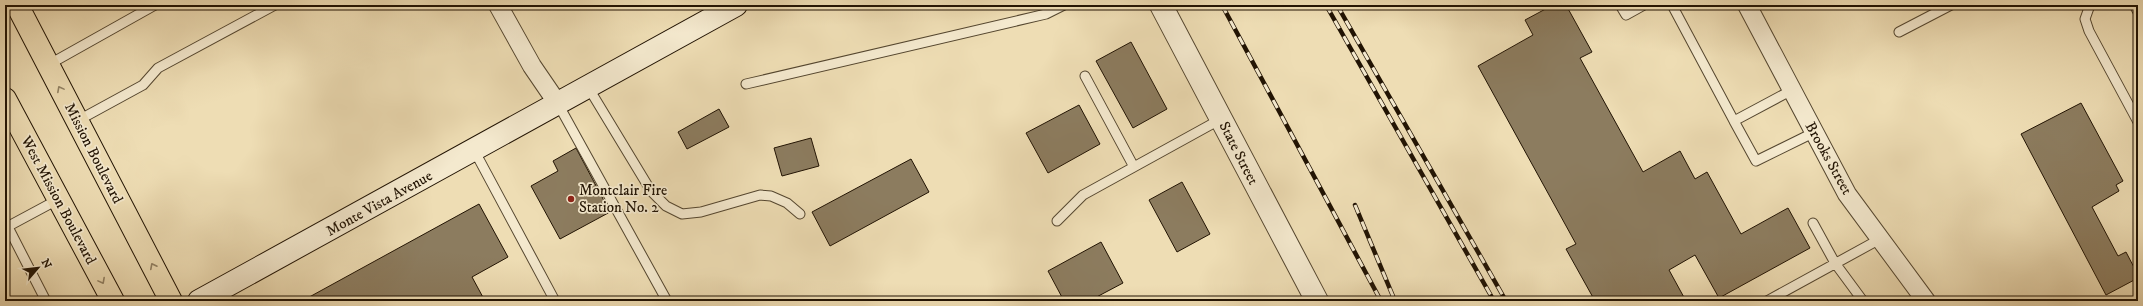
<svg xmlns="http://www.w3.org/2000/svg" width="2143" height="306" font-family="'IM FELL DW Pica',serif">
  <style>
    .building { fill: #8c7c5f; stroke: #211303 }
    .lines { fill: none; stroke-linecap: round; stroke-linejoin: round }
    .service-casing { stroke: #54462f; stroke-width: 11 }
    .minor-casing { stroke: #54462f; stroke-width: 20 }
    .tertiary-casing { stroke: #54462f; stroke-width: 24 }
    .secondary-casing { stroke: #211303; stroke-width: 24 }
    .primary-casing { stroke: #211303; stroke-width: 24 }
    .service { stroke: #f4e9ce; stroke-width: 9 }
    .minor { stroke: #f4e9ce; stroke-width: 18 }
    .tertiary { stroke: #f4e9ce; stroke-width: 22 }
    .secondary { stroke: #f4e9ce; stroke-width: 22 }
    .primary { stroke: #eeddb4; stroke-width: 22 }
    .rail-casing { stroke: #211303; stroke-width: 4.5 }
    .rail { stroke: #f4e9ce; stroke-width: 3; stroke-dasharray: 9; stroke-linecap: butt }
    .oneway { stroke: #928264 }
    .poi-dot { fill: #8f2418; stroke: #f4e9ce; stroke-width: 1.5 }
    .labels { text-anchor: middle; stroke-width: 3.5; stroke-linejoin: round; paint-order: stroke }
    .street-label { font-size: 15px; fill: #211303; stroke: #f4e9ce }
    .poi-label { font-size: 15px; fill: #211303; stroke: #f4e9ce; text-anchor: start }
  </style>
  <rect width="100%" height="100%" fill="#eeddb4"/>
  <filter id="stains"><feTurbulence type="fractalNoise" baseFrequency=".005" numOctaves="4"/><feColorMatrix values="0 0 0 0 .2 0 0 0 0 .09 0 0 0 0 .02 0 0 0 .5 -.17"/></filter>
  <radialGradient id="worn" r=".72"><stop offset=".6" stop-color="#630" stop-opacity="0"/><stop offset="1" stop-color="#630" stop-opacity=".3"/></radialGradient>
  <path class="building" d="M1553,5h13l26,47 -12,6 63,114 37,-21 15,28 12,-7 34,62 47,-26 22,40 -91,50 -24,-43 -26,15 17,31h-91l-29,-52 10,-5 -98,-178 55,-31 -8,-15z
    M1131,42l36,67 -34,19 -37,-67z
    M2081,103l42,78 -7,4 3,6 -27,16 26,49 8,-4 12,23v3l-32,17 -85,-161z
    M1079,105l21,39 -52,29 -22,-40z
    M719,109l10,18 -42,22 -9,-17z
    M811,138l8,28 -37,10 -8,-28z
    M576,148l34,64 -50,27 -29,-53 27,-15 -5,-10z
    M911,159l18,33 -99,54 -18,-34z
    M1182,182l28,52 -33,18 -28,-52z
    M479,204l29,53 -36,20 13,24h-183z
    M1101,242l22,41 -34,18h-25l-16,-30z"/>
  <g class="lines">
    <g class="service-casing">
      <path id="service" d="M1620,5l6,10 18,-10
        M1672,5l62,116 58,-31
        M2090,5l-5,14 4,12 49,91
        M2134,5l4,7
        M1899,32l52,-27
        M48,65l107,-60
        M1085,76l49,91
        M746,84l300,-70 18,-9
        M588,87l63,104 15,15 16,8 19,-2 59,-17 11,1 16,7 13,11
        M558,104l109,197
        M77,121l66,-36 15,-17 117,-63
        M1734,121l22,40 59,-29
        M474,150l81,151
        M1057,221l26,-26 138,-76
        M1813,223l22,40 28,38
        M8,227l38,74
        M5,228l54,-29
        M1767,301l113,-62"/>
    </g>
    <g class="minor-casing">
      <path id="minor" d="M498,5l34,61 26,38
        M1747,5l100,189 79,107"/>
    </g>
    <g class="tertiary-casing">
      <path id="tertiary" d="M1161,5l156,296"/>
    </g>
    <g class="secondary-casing">
      <path id="secondary" d="M199,301l537,-296"/>
    </g>
    <g class="primary-casing">
      <path id="primary" d="M17,5l154,296
        M5,99l108,202"/>
    </g>
    <use href="#service" class="service"/>
    <use href="#minor" class="minor"/>
    <use href="#tertiary" class="tertiary"/>
    <use href="#secondary" class="secondary"/>
    <use href="#primary" class="primary"/>
    <g class="rail-casing">
      <path id="rail" d="M1222,5l159,296
        M1326,5l168,296
        M1337,5l169,296
        M1355,205l40,96"/>
    </g>
    <use href="#rail" class="rail"/>
  </g>
  <defs><path id="oneway-chevron" d="M-2-3.5L2.5 0L-2 3.5" fill="none" stroke-width="1.6" stroke-linecap="round" stroke-linejoin="round"/></defs>
  <g class="oneway">
    <use href="#oneway-chevron" transform="translate(60 89) rotate(-118)"/>
    <use href="#oneway-chevron" transform="translate(153 266) rotate(-117)"/>
    <use href="#oneway-chevron" transform="translate(102 281) rotate(62)"/>
  </g>
  <circle class="poi-dot" cx="571" cy="199" r="4"/>
  <g class="labels">
    <g class="street-label">
      <text transform="translate(94 153) rotate(63)" y="5">Mission Boulevard</text>
      <text transform="translate(1239 153) rotate(63)" y="5">State Street</text>
      <text transform="translate(1829 158) rotate(61)" y="5">Brooks Street</text>
      <text transform="translate(59 200) rotate(62)" y="5">West Mission Boulevard</text>
      <text transform="translate(379 203) rotate(-29)" y="5">Monte Vista Avenue</text>
    </g>
    <g class="poi-label">
      <text x="579" y="195">Montclair Fire<tspan x="579" dy="17">Station No. 2</tspan></text>
    </g>
  </g>
  <rect width="2143" height="306" fill="none" stroke="#eeddb4" stroke-width="20"/>
  <rect x="6" y="6" width="2131" height="294" fill="none" stroke="#211303" stroke-width="2"/>
  <rect x="10" y="10" width="2123" height="286" fill="none" stroke="#211303"/>
  <g transform="translate(38 268) rotate(62)" stroke="#f4e9ce" stroke-width="3" paint-order="stroke">
  <path d="M0-3L7 15L0 10L-7 15Z" fill="#211303"/>
  <text y="-6" font-size="11" font-weight="bold" text-anchor="middle" fill="#211303">N</text>
  </g>
  <rect width="100%" height="100%" filter="url(#stains)"/>
  <rect width="100%" height="100%" fill="url(#worn)"/>
</svg>
